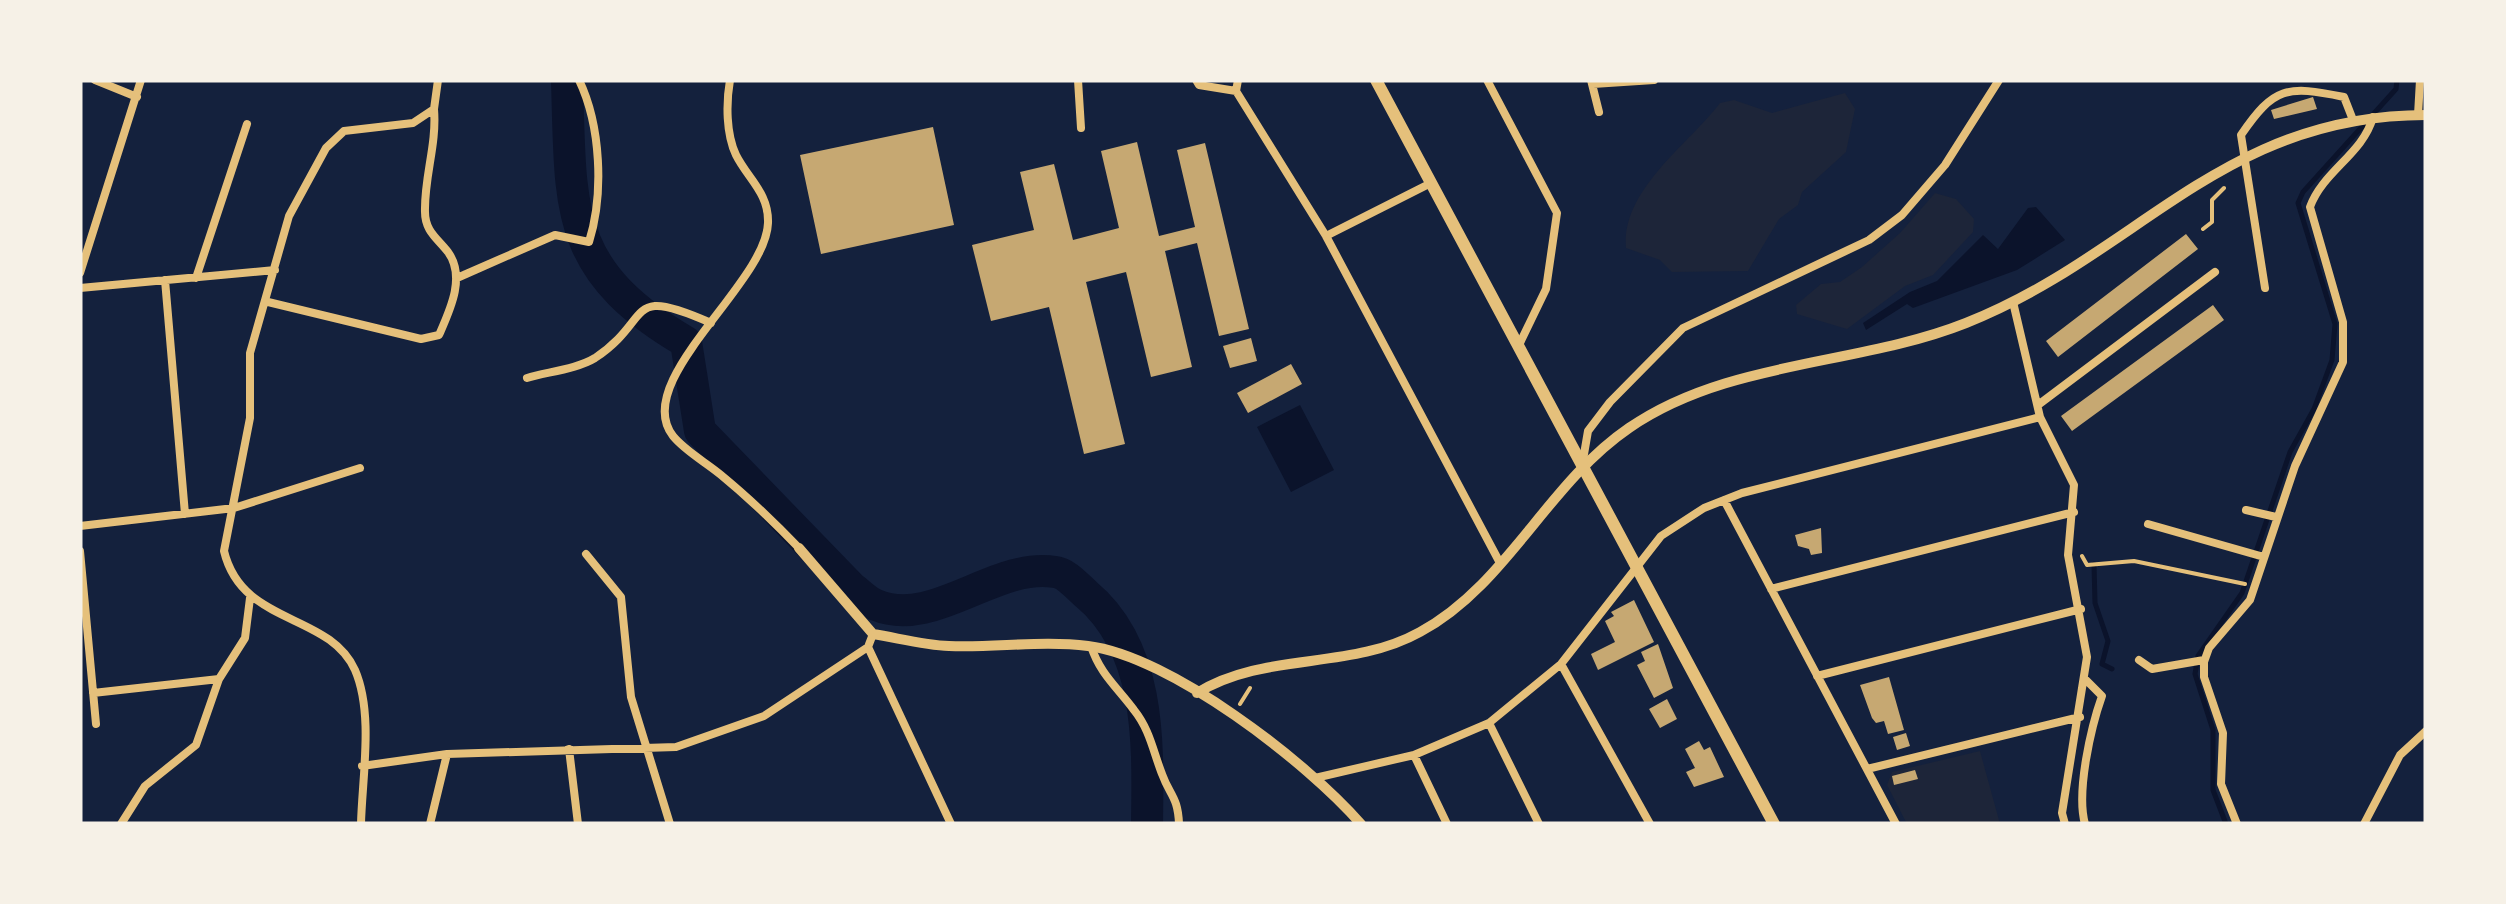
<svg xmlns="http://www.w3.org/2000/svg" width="2506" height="904" font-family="Karla,sans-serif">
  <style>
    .green { fill: #1d2539 }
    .water { fill: #0b132b }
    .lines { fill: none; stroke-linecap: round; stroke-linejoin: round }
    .stream { stroke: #0b132b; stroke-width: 5 }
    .river { stroke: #0b132b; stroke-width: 32 }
    .building { fill: #c6a872 }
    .path { stroke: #e5c07b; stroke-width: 4 }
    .minor { stroke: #e5c07b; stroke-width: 8 }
    .tertiary { stroke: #e5c07b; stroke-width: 10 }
    .primary { stroke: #e5c07b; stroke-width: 12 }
  </style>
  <rect width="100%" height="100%" fill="#14213d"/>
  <path class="green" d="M1845,93l10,16 -9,43 -44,40 -4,13 -19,14 -31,52 -76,1 -12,-12 -34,-12c-5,-58 63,-104 94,-145l14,-3 38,13z
    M1935,193l21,6 18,20 -1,13 -40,43 -28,11 -58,43 -50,-15 -1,-9 25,-21 19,-2 22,-15 38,-34z
    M1980,751l20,73h-93l-20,-39 5,-13z"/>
  <path class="water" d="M2036,207l29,33 -48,30 -104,38 -6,-4 -41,26 -3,-7 47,-31 27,-11 46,-46 15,14 30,-41z
    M1300,405l34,65 -43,22 -34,-65z"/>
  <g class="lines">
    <path class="stream" d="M2094,564l1,39 13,38 -6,23 10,5
      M2226,824l-13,-34v-60l-18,-56 3,-18 44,-63 48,-141 24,-43 18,-49 3,-36 -37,-121 5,-11 93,-103 1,-9"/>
    <path class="river" d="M567,80c4,129 -4,190 119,262l14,89 151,156c7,5 16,15 25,18 58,24 119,-43 179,-33 11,1 22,14 31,22 66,55 62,152 61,230"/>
  </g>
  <path class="building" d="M2313,97l4,12 -43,10 -3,-9z
    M933,127l21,98 -133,29 -21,-99z
    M1137,142l22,94 36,-9 -18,-77 28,-7 44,186 -30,7 -22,-93 -32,8 27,116 -41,10 -25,-105 -40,10 39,162 -41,10 -35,-147 -58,14 -19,-76 62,-15 -14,-58 34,-8 19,76 46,-12 -18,-77z
    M2186,234l12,15 -140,108 -12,-16z
    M2213,305l11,15 -152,111 -11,-15z
    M1251,338l6,23 -27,7 -7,-22z
    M1291,364l11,20 -54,29 -11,-20z
    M1821,528l1,25 -11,2 -2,-6 -11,-3 -3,-11z
    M1634,600l20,42 -56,28 -7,-16 24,-12 -10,-21 9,-5 -3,-4z
    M1658,644l15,44 -19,10 -17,-33 8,-4 -4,-9z
    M1889,677l15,53 -16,4 -4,-13 -8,2 -4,-5 -12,-33z
    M1667,699l10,20 -17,9 -11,-19z
    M1906,733l4,13 -13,4 -4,-13z
    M1699,741l5,9 6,-3 14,30 -30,10 -8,-15 9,-4 -10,-19z
    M1915,770l3,9 -24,6 -2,-9z"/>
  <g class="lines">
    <path class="path" d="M2203,229l9,-7v-22l12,-12
      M2082,556l5,9 47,-4 111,23
      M1240,704l10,-16"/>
    <path class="minor" d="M95,80l42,17
      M730,80c-4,23 -4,54 6,75 12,24 33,38 32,68 -2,61 -138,158 -95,213 12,15 34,27 48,39 28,23 53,47 78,73
      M1078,80l3,48
      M1196,80l3,5 37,6
      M1238,80l-2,11 90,145 174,327
      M1487,80l70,133 -11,76 -27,56
      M1591,80l8,32
      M1593,84l61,-4
      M2418,115l2,-35
      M1326,236l105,-53
      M80,273l61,-193
      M196,278l51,-154
      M457,278l98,-43 34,7c15,-48 12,-116 -10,-162
      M165,280l20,234
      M80,288l195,-18
      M2265,288l-24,-153c33,-48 45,-50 103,-38l9,23
      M268,302l153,37 18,-4c11,-25 27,-58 9,-83 -11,-14 -23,-21 -23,-40 -1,-35 12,-67 9,-103
      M2013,302l27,115 34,68 -6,70 19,102 -25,156 3,11
      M527,378c20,-6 50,-9 68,-20 59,-39 28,-74 116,-35
      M2038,405l177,-133
      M1583,460l5,-29 22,-29 73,-74 186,-88 33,-25 43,-50 54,-85
      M1724,500l172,324
      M2246,510l30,7
      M2148,524l116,33
      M80,526l154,-18 126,-40
      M80,551l16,173
      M586,554l35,43 10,100 39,127
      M1771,589l303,-77
      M1091,646c9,28 26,41 43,64 16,20 19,41 28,64 8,22 16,23 17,50
      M868,647l83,177
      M2139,660l13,9 52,-9
      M1561,664l89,160
      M1817,676l264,-67
      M93,693l126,-14 26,-41 5,-40
      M1489,723l50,101
      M569,749l9,75
      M1414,755l33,69
      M362,766l85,-12 229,-7 88,-31 104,-69 5,-13
      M1867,769l213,-52
      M1315,778l99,-23 75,-32 72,-59 100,-128 43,-28 38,-15 298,-76
      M121,824l24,-38 51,-41 23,-66
      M361,824c1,-46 13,-110 -6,-154 -26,-58 -113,-44 -131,-119l26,-133v-65l39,-137 37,-68 18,-17 69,-8 21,-14 4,-29
      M430,824l17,-70
      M2085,824c-9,-32 6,-97 17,-128l-16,-16
      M2237,824l-16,-40 2,-51 -19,-56v-15l5,-14 41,-48 45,-134 48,-104v-40l-33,-115c13,-36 53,-53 63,-90
      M2364,824l36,-69 26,-24"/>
    <path class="tertiary" d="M799,548l74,86c25,4 51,11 76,12 46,2 93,-6 139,0 82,10 219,116 273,178
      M1197,693c68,-42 153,-22 223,-61 87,-47 127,-148 209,-204 98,-68 229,-62 337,-105 172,-68 255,-208 460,-208"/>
    <path class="primary" d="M1376,80l398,744"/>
  </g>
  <rect width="2506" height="904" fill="none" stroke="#f6f1e7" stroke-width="165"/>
</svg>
